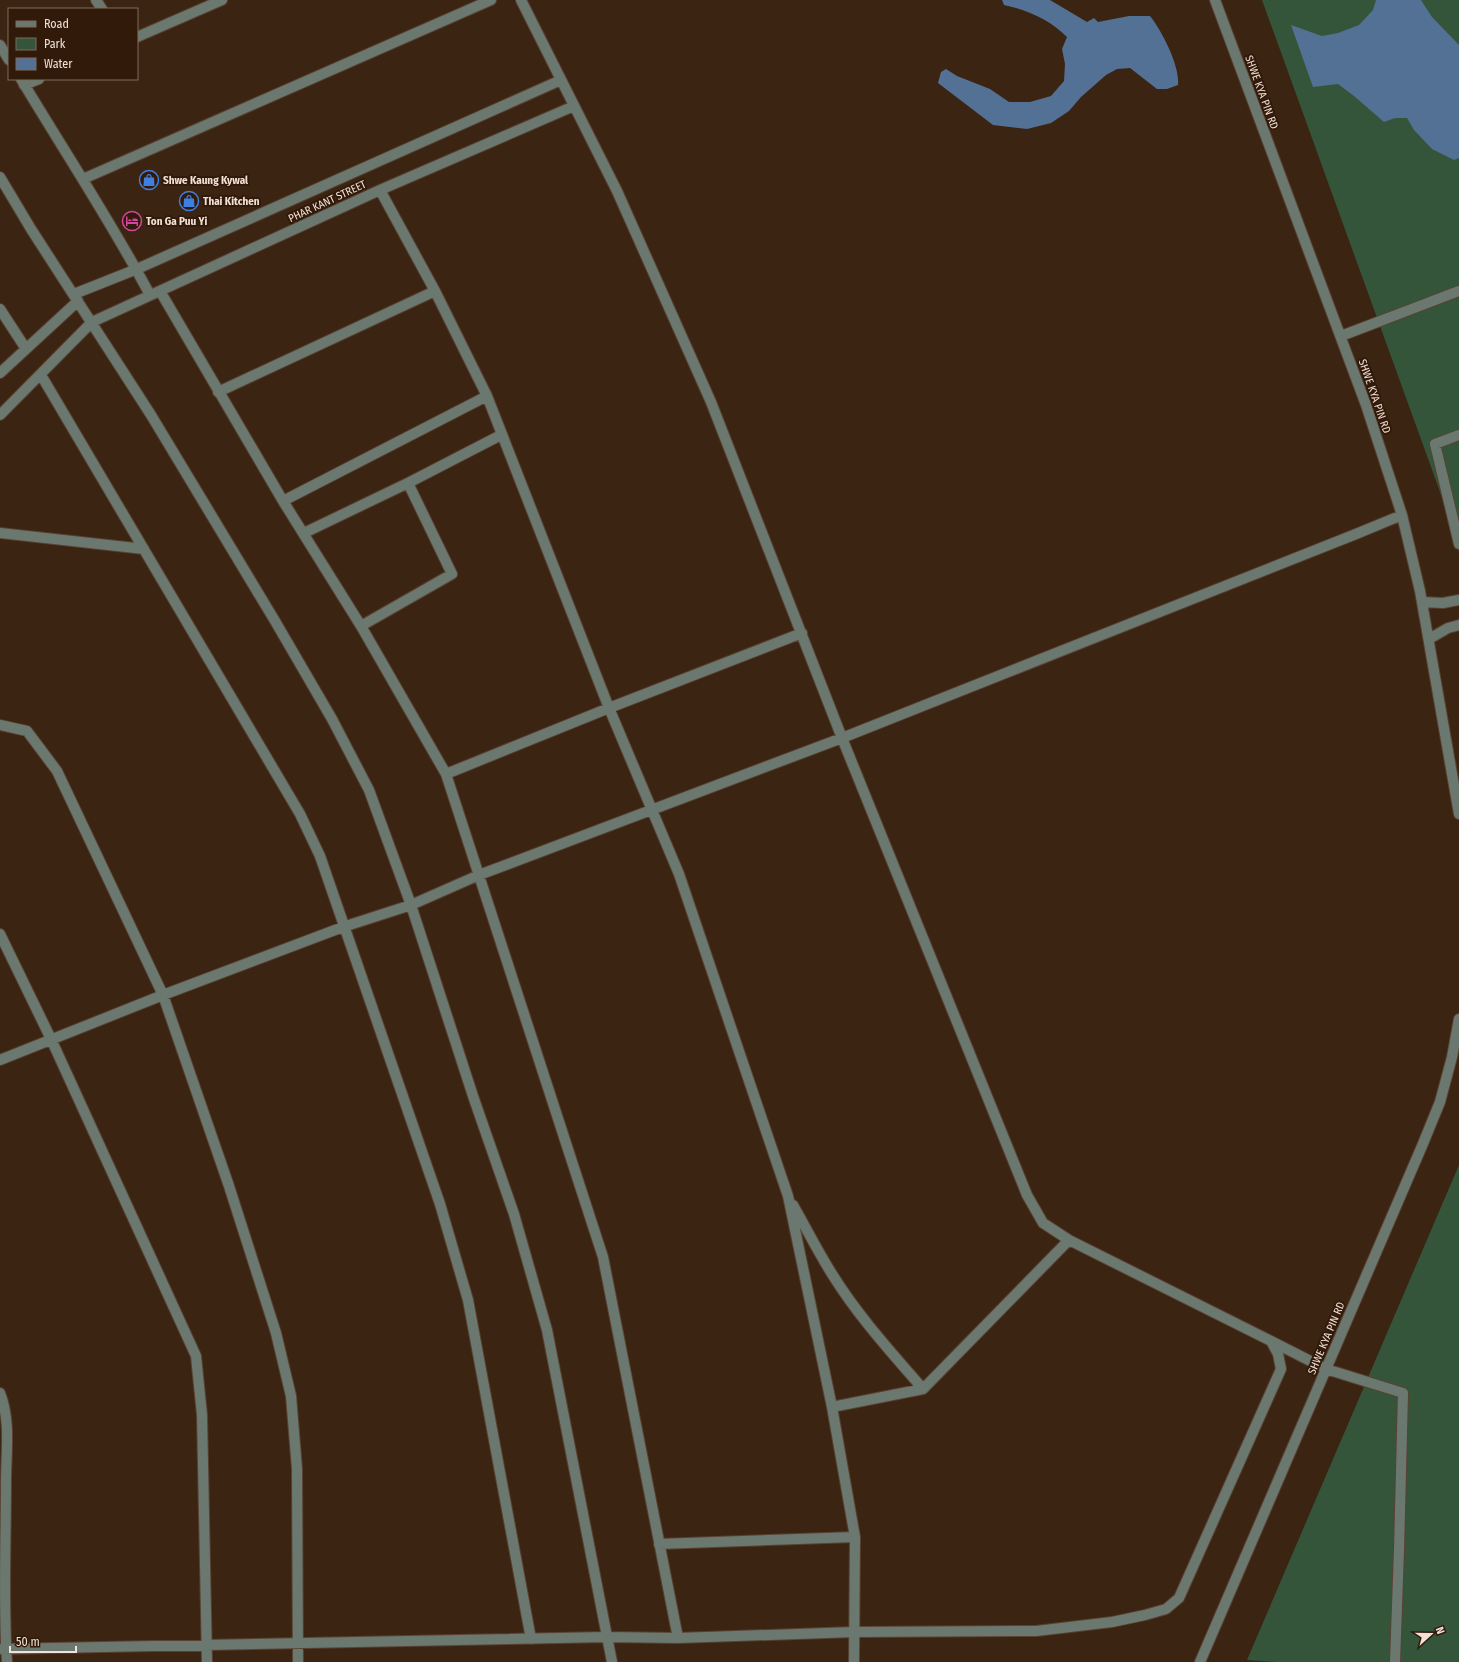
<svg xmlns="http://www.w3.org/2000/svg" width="1459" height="1662" font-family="'Fira Sans Condensed',sans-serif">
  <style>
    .green { fill: #34553a }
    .water { fill: #527194 }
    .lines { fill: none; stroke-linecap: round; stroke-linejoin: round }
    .minor-casing { stroke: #594232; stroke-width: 12 }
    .minor { stroke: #6b7870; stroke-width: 10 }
    .labels { text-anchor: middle; stroke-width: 4; stroke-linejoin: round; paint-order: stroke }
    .street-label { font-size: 11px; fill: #f2e1d7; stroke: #311a09 }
    .poi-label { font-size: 11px; font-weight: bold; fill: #f2e1d7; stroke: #311a09; text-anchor: start }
  </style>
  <rect width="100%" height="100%" fill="#3c2413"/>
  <path class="green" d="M1262,0h197v552l-20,-63z
    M1459,1165v497h-182l-30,-2z"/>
  <path class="water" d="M1002,0h48l37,22 7,-4 4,4 31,-6h21c12,15 30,50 28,69l-11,4h-10l-27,-21 -13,1 -11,6 -25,22 -12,14 -18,12 -24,6 -34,-4 -55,-42 3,-11 5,-3 11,7 33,13 19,13h21l21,-6 13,-15 1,-17 -3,-15 5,-12c-17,-17 -39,-27 -63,-32z
    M1376,0h45l11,17 27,28v113l-5,2 -22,-11 -18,-19 -7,-12h-12l-11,4 -30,-26 -16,-12 -25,3 -22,-62 31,11 16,-3 21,-8 14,-15z"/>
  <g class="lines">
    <g class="minor-casing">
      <path id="minor" d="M96,0l6,9
        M1215,0l151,405 36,110 18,76 39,223
        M137,37l85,-37
        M0,45l9,15
        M21,79c43,72 90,142 129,216
        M24,85l15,-6
        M0,177l31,52 120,186 124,206 57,98 37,71 42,115 62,191 41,118 33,116 65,332
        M83,179l408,-179
        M380,190l55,101 52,105 122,312 70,166 109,322 44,211 23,130 -1,125
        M160,291l123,210 78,125 85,148 157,483 75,381
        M74,294l63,-25 424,-189
        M0,309l26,40
        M1341,336l118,-45
        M0,373l78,-72
        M41,375l259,439 20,42 120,348 28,96 63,339
        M218,392l217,-101
        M0,415l92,-93 288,-132 194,-84
        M1459,435l-24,9 24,100
        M283,501l204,-105
        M0,533l144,16
        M304,533l104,-50 93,-48
        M1422,602l21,1 16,-3
        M361,626l91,-52 -44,-91
        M1429,639l19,-11 11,-3
        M0,725l27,6 30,40 106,224 66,191 47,147 15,63 6,73 1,193
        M446,774l163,-66 193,-75
        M0,934l51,105 145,317 6,59 5,247
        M0,1060l163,-65 180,-68 68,-22 68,-30 363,-137 514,-204 46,-19
        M793,1205c13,23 25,47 39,69 26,42 59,78 91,115
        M1271,1341l55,28 77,24 -4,157 -4,112
        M0,1393c11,28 6,59 6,88 0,60 -3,121 1,181
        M832,1407l91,-18 146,-149
        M659,1544l196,-7
        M0,1649l607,-12 71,1 176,-6 182,-1 76,-9 33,-7 21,-6 13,-11 102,-229 -3,-15 -7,-13 -202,-101 -26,-17 -16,-28 -185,-457 -131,-336 -94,-211 -96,-191
        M1200,1662l222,-516 18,-44 12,-45 7,-38"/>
    </g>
    <use href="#minor" class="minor"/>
  </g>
  <defs>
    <g id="shop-ring" transform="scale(1)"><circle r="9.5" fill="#311a09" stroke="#3f7fe0" stroke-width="1.5"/><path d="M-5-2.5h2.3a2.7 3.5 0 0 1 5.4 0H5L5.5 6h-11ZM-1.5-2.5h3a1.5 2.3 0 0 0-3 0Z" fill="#3f7fe0"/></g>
    <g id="hotel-ring" transform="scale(1)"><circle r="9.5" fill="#311a09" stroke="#d1479c" stroke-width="1.5"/><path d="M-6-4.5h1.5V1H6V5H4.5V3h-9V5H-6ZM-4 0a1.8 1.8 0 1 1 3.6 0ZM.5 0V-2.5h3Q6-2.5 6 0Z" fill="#d1479c"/></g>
  </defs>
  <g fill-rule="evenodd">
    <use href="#shop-ring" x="149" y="180"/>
    <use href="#shop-ring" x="189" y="201"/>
    <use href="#hotel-ring" x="132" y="221"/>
  </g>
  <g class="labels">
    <g class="street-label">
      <text transform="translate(1262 92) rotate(70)" y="4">SHWE KYA PIN RD</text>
      <text transform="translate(327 201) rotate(-25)" y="4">PHAR KANT STREET</text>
      <text transform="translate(1375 396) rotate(71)" y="4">SHWE KYA PIN RD</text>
      <text transform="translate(1326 1338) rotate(-67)" y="4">SHWE KYA PIN RD</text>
    </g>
    <g class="poi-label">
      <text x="163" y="184">Shwe Kaung Kywal</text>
      <text x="203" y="205">Thai Kitchen</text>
      <text x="146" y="225">Ton Ga Puu Yi</text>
    </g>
  </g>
  <rect x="8" y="8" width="130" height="72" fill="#311a09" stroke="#7e6a5b"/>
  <rect x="16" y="21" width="20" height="6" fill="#6b7870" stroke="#7e6a5b"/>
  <text x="44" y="28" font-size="12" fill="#f2e1d7">Road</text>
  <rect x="16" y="38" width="20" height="12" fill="#34553a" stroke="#7e6a5b"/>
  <text x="44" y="48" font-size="12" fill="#f2e1d7">Park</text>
  <rect x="16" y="58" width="20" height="12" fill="#527194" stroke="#7e6a5b"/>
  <text x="44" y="68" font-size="12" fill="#f2e1d7">Water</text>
  <g transform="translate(1431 1634) rotate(69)" stroke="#311a09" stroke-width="3" paint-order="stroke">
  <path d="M0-3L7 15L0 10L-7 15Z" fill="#f2e1d7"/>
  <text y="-6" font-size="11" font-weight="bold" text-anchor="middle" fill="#f2e1d7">N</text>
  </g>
  <path d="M10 1646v6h66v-6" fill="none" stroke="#f2e1d7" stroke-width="2"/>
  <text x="16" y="1646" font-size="12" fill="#f2e1d7" stroke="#311a09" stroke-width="3" paint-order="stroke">50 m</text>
</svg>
